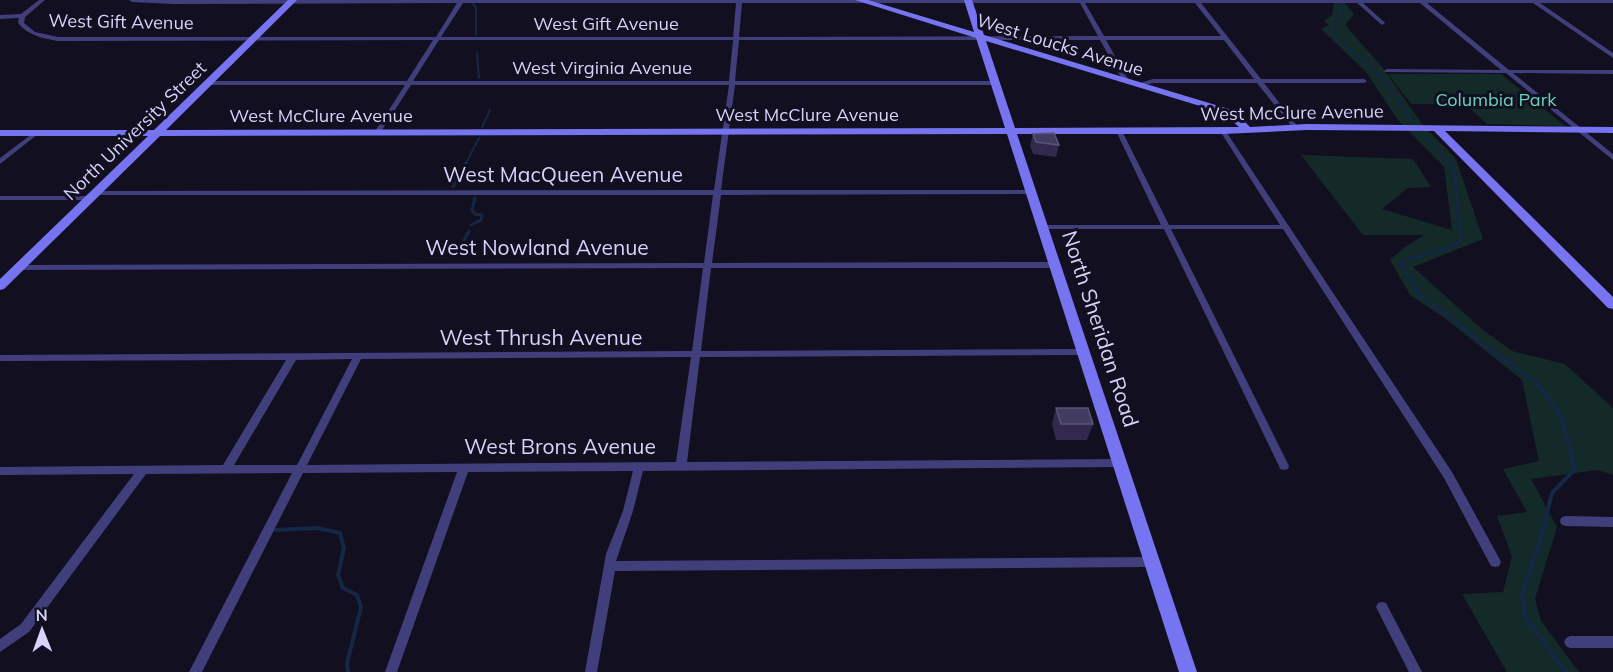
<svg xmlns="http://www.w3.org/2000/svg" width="1613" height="672" font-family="Mulish,sans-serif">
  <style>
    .green { fill: #132a29 }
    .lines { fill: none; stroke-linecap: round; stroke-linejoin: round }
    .stream-far2 { stroke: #142846; stroke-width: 2 }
    .stream-far1 { stroke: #142846; stroke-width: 3 }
    .stream { stroke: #142846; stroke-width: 4 }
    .street { fill: #413f7b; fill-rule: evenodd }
    .secondary { fill: #7674f1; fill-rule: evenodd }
    .wall { fill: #312a4d }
    .building { fill: #423c60; stroke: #5a5478; stroke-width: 1.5 }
    .labels { text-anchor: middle; stroke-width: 6; stroke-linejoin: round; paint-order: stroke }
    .far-street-label { font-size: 18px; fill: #d7d3fb; stroke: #120f21 }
    .far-park-label { font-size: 18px; fill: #67d3b7; stroke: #120f21 }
    .street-label { font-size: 21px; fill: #d7d3fb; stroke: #120f21 }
  </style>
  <rect width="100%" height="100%" fill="#120f21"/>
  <path class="green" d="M1330,0h12l12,14 -9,11 38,43 39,56 34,35 27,80 -70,28 70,63 29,21 53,13 48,44v67l-15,-5 -67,9 26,48 -22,72 6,22 38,51h-72l-45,-78 41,-2 9,-35 -15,-41 30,-4 -24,-43 36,-8 -17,-81 -76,-61 -36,-24 -20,-35 15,-13 19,-12h-61l-62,-80 112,4 18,28 -23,1 -26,21 70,21 -8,-63 -46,-47 -32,-48 -45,-43 8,-4 -5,-4 8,-6 2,-12z
    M1388,74h113l64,52 -78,-2 -22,-20h-54z"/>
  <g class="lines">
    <path class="stream-far2" d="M473,4l3,3v28
      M1340,4v14l-9,10 1,6 51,44 30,45
      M477,53l2,25
      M482,127l8,-17
      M1424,136l27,29
      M465,165l14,-27"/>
    <path class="stream-far1" d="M1450,163l4,5 7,72 -10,7 -51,15 19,33 30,21 33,28 56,39
      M453,187l13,-24
      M471,225l10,-5 1,-5 -7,-1 -3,-4 3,-12
      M459,250l10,-19"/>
    <path class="stream" d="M1536,381l26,37 13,51 -23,24 -13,52 -17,49 4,24 40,54
      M276,530l41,-2 23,5 4,15 -6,27 5,13 14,7 4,12 -14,56 1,9"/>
    <path class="street" d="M39,0h6l-20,17 -1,6 11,9 23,5h378l21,-34 -284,1 -41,-2 -3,-2h1484v3h-73l73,50v5l-80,-55h-106l82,67h104v4l-100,-1 100,81v6l-107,-87 -121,-1 -1,-1 3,-2 114,1 -81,-67h-57l21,19 1,1 -3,2 -25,-22h-156l60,76h103l3,2 -3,2h-100l34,44 -3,2 -2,-1 -36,-45h-104l-16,4 -3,-2 19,-6h101l-30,-39h-118l23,41 -3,2 -3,-2 -23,-41h-361l-4,41h260l3,2 -3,2h-260l-14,105h311l4,2 -4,2 -311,1 -9,68 343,-1 4,3 -4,3h-344l-10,83 382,-2 5,3 -5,3 -383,2 -13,105 433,-3 4,1 1,3 -1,3 -4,1 -477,4 -10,40 -17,50 535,-4 4,1 2,4 -2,4 -4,1 -536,4 -18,101h-12l21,-118 17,-43 10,-40 -165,1 -71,200h-12l72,-200 -154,1 -101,199h-13l103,-199 -146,1 -117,158 -29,20v-13l21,-15 113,-150 -134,1v-8l223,-2 63,-105 -286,1v-6l692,-4 11,-83 -684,2 -3,-1 -1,-2 1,-2 688,-2 9,-68h-618l-4,-2 4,-2 619,-1 15,-105h-318l-31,48 -3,2 -3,-2 31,-48h-196l-3,-2 3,-2h198l26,-41 -375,1c-16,-3 -29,-5 -40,-18l1,-5 -19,1v-4l21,-1zM463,3h273l-3,34h-292zM742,3h338l18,33 -359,1zM1085,3h110l26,33h-117zM439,40h294l-4,41h-316zM691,357l-15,105 -369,3 54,-106zM352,359l-55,106h-63l62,-105z
      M1119,129l3,2 47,94h111l-60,-94 1,-1h4l227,342 47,86 2,4 -2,4 -4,1 -4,-1 -47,-88 -161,-249h-112l118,237 -1,3 -4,1 -4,-1 -1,-3 -115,-237h-124l-1,-2 4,-2h118l-45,-94z
      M36,131l2,1v2l-38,30v-6z
      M0,196h89l4,2 -4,2h-89z
      M1565,516l48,1v10l-48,-1 -4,-2 -1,-3 1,-3z
      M1382,602l4,1 36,69h-13l-33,-65 2,-4z
      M1570,636h43v12h-43l-4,-2 -2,-4 2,-4z"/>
    <path class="secondary" d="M288,0h9l-131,130 839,-2 -29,-90 -121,-38h13l106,32 -10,-32h8l12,35 245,74 5,2 16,16 57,-3 306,3v6l-168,-2 168,166v12l-5,-1 -174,-177 -127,-1 -84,4h-206l180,538h-18l-172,-538 -847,2 -156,153 -4,1v-11l148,-143h-148v-6h154zM986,41l237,72 16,14 -224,1z"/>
  </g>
  <path class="wall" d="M1033,134l26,11 -3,12 -23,-3 -3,-8z
    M1056,408l37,16 -6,16h-31l-4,-16z"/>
  <path class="building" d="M1054,133l5,12 -23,-3 -3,-8z
    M1056,408h32l5,16h-32z"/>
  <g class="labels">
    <g class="far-street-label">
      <text transform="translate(121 22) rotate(1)" y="6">West Gift Avenue</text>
      <text x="606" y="30">West Gift Avenue</text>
      <text transform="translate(1060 45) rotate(17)" y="6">West Loucks Avenue</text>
      <text x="602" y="74">West Virginia Avenue</text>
      <text transform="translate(1292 113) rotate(-1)" y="6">West McClure Avenue</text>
      <text x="807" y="121">West McClure Avenue</text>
      <text x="321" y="122">West McClure Avenue</text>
      <text transform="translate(135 131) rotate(-44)" y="6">North University Street</text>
    </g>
    <g class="far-park-label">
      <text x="1496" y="106">Columbia Park</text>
    </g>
    <g class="street-label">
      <text x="563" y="182">West MacQueen Avenue</text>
      <text x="537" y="255">West Nowland Avenue</text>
      <text transform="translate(1100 329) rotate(72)" y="7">North Sheridan Road</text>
      <text x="541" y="345">West Thrush Avenue</text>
      <text x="560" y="454">West Brons Avenue</text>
    </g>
  </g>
  <g transform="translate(42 630) rotate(359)" stroke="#120f21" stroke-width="4.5" paint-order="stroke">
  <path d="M0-4.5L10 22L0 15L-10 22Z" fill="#d7d3fb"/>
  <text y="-9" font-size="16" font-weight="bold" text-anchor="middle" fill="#d7d3fb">N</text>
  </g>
</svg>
